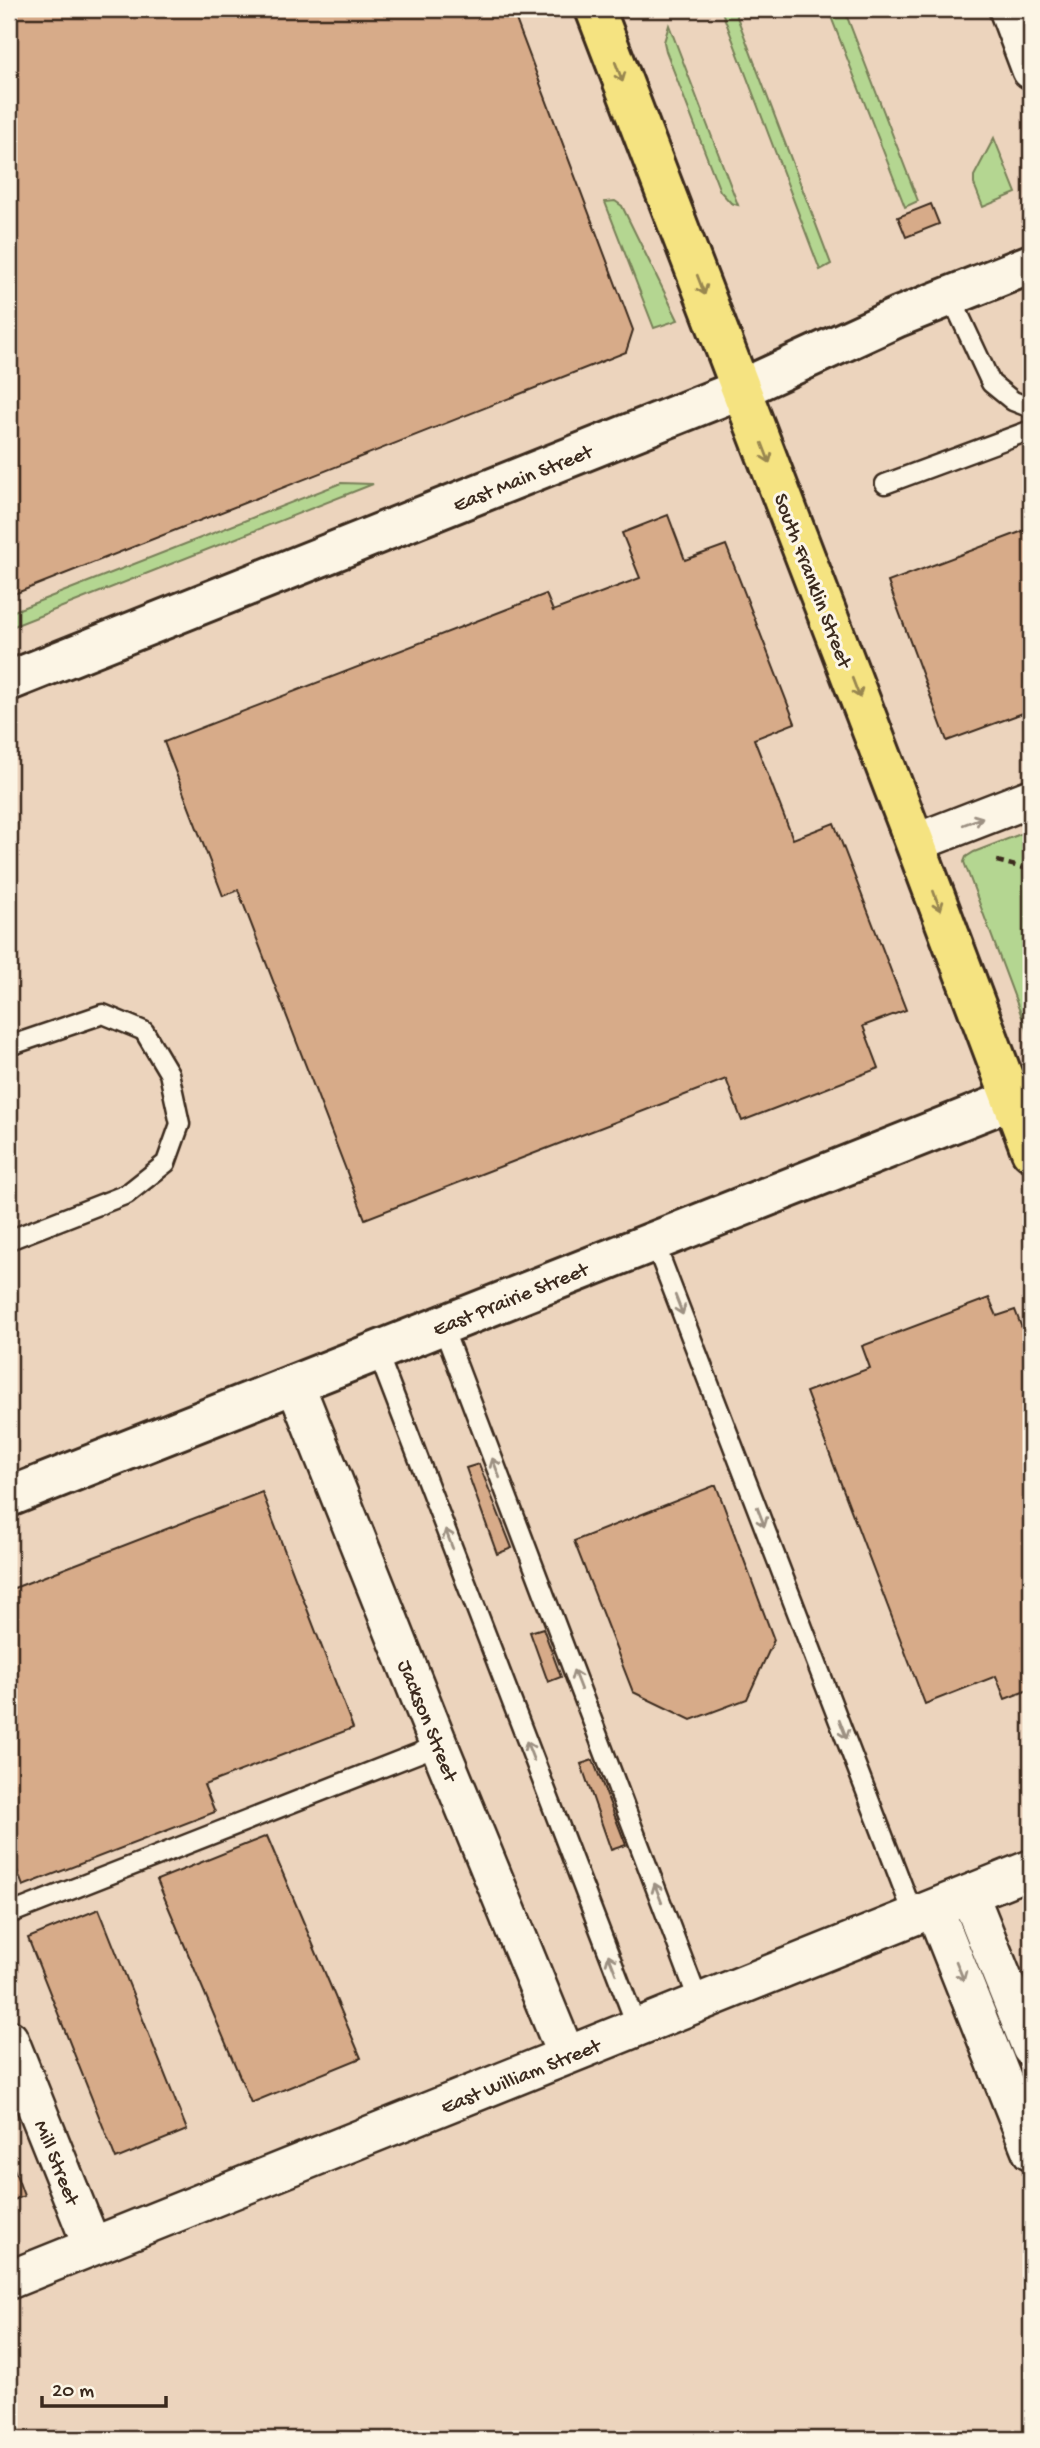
<svg xmlns="http://www.w3.org/2000/svg" width="1040" height="2448" font-family="'Gochi Hand',sans-serif">
  <style>
    .built { fill: #ecd4bd }
    .green { fill: #b4d691; stroke: #788058; stroke-width: 2 }
    .building { fill: #d7ab89; stroke: #3b2a1e; stroke-width: 2 }
    .lines { fill: none; stroke-linecap: round; stroke-linejoin: round }
    .service-casing { stroke: #3b2a1e; stroke-width: 23 }
    .minor-casing { stroke: #3b2a1e; stroke-width: 42 }
    .tertiary-casing { stroke: #3b2a1e; stroke-width: 44 }
    .primary-casing { stroke: #3b2a1e; stroke-width: 44 }
    .path { stroke: #3b2a1e; stroke-width: 4.5; stroke-dasharray: 7 5; stroke-linecap: butt }
    .service { stroke: #fcf5e5; stroke-width: 18 }
    .minor { stroke: #fcf5e5; stroke-width: 37 }
    .tertiary { stroke: #fcf5e5; stroke-width: 38 }
    .primary { stroke: #f5e381; stroke-width: 38 }
    .oneway { stroke: #988650 }
    .oneway2 { stroke: #9c9082 }
    .labels { text-anchor: middle; stroke-width: 6; stroke-linejoin: round; paint-order: stroke }
    .street-label { font-size: 21px; fill: #3b2a1e; stroke: #fcf5e5 }
  </style>
  <rect width="100%" height="100%" fill="#f5e6d3"/>
  <filter id="ink" filterUnits="userSpaceOnUse"><feTurbulence type="fractalNoise" baseFrequency=".0143" numOctaves="2"/><feDisplacementMap in="SourceGraphic" scale="14" xChannelSelector="R" yChannelSelector="G"/><feConvolveMatrix kernelMatrix="1 2 1 2 8 2 1 2 1" color-interpolation-filters="sRGB"/></filter>
  <g filter="url(#ink)">
    <path class="built" d="M9,9h1022v2430h-1022z"/>
    <path class="green" d="M721,9h13l97,255 -11,6z
      M828,9h16l74,192 -13,6z
      M669,25l69,180 -7,-2 -11,-12 -54,-140 -2,-9z
      M994,138l22,55 -33,14 -9,-23v-8z
      M615,201l7,5 56,114 -24,8 -49,-126z
      M341,483l32,1 -364,144v-15z
      M1031,830v211l-67,-179 2,-5 8,-5z"/>
    <path class="building" d="M9,9h503l121,321 -7,22 -617,244z
      M931,204l8,20 -33,13 -8,-20z
      M668,515l17,45 41,-15 69,178 -41,16 39,100 41,-16 72,187 -43,16 16,42 -137,53 -16,-42 -361,140 -127,-329 -15,6 -59,-154 382,-148 7,17 87,-33 -18,-45z
      M1031,528v182l-84,31 -59,-159z
      M989,1298l8,18 18,-6 16,42v337l-26,10 -9,-23 -71,28 -119,-312 64,-24 -8,-22z
      M479,1464l33,84 -15,6 -31,-86z
      M716,1485l58,155 -27,59 -56,21 -58,-28 -59,-151z
      M262,1492l91,236 -149,57 11,27 -192,74 -14,-37v-259z
      M543,1628l18,49 -13,5 -18,-50z
      M593,1760l33,85 -15,5 -30,-86z
      M267,1836l94,222 -110,45 -94,-223z
      M99,1909l88,221 -71,29 -88,-221z
      M9,2155l15,41 -15,6z"/>
    <g class="lines">
      <g class="service-casing">
        <path id="service" d="M951,297l40,86 22,18 18,7
          M885,484l146,-54
          M9,1046l94,-32 41,17 25,42 11,51 -14,39 -39,31 -118,46
          M654,1241l260,675
          M442,1325l257,677
          M377,1351l260,676
          M9,1914l430,-169"/>
      </g>
      <g class="minor-casing">
        <path id="minor" d="M1008,9l23,61
          M915,843l116,-45
          M295,1384l144,361 127,310
          M969,1894l62,154
          M934,1908l97,243
          M9,2039l83,207
          M9,2280l1022,-411"/>
      </g>
      <g class="tertiary-casing">
        <path id="tertiary" d="M9,681l732,-292 157,-72 133,-53
          M9,1497l1002,-397"/>
      </g>
      <g class="primary-casing">
        <path id="primary" d="M595,9l320,834 116,308"/>
      </g>
      <path class="path" d="M997,861l34,9"/>
      <use href="#service" class="service"/>
      <use href="#minor" class="minor"/>
      <use href="#tertiary" class="tertiary"/>
      <use href="#primary" class="primary"/>
    </g>
    <defs><path id="oneway-shaft" d="M-6 0H5M1.5-3L5.5 0L1.5 3" fill="none" stroke-width="1.6" stroke-linecap="round" stroke-linejoin="round" transform="scale(1.75)"/></defs>
    <g class="oneway">
      <use href="#oneway-shaft" transform="translate(619 72) rotate(69)"/>
      <use href="#oneway-shaft" transform="translate(701 285) rotate(69)"/>
      <use href="#oneway-shaft" transform="translate(766 453) rotate(69)"/>
      <use href="#oneway-shaft" transform="translate(856 688) rotate(69)"/>
      <use href="#oneway-shaft" transform="translate(937 901) rotate(70)"/>
    </g>
    <g class="oneway2">
      <use href="#oneway-shaft" transform="translate(973 821) rotate(-21)"/>
      <use href="#oneway-shaft" transform="translate(679 1305) rotate(69)"/>
      <use href="#oneway-shaft" transform="translate(496 1468) rotate(-111)"/>
      <use href="#oneway-shaft" transform="translate(761 1517) rotate(69)"/>
      <use href="#oneway-shaft" transform="translate(449 1539) rotate(-111)"/>
      <use href="#oneway-shaft" transform="translate(577 1680) rotate(-111)"/>
      <use href="#oneway-shaft" transform="translate(843 1729) rotate(69)"/>
      <use href="#oneway-shaft" transform="translate(530 1751) rotate(-111)"/>
      <use href="#oneway-shaft" transform="translate(658 1893) rotate(-111)"/>
      <use href="#oneway-shaft" transform="translate(612 1964) rotate(-111)"/>
      <use href="#oneway-shaft" transform="translate(960 1971) rotate(68)"/>
    </g>
  </g>
  <g class="labels">
    <g class="street-label">
      <text transform="translate(522 477) rotate(-22)" y="7">East Main Street</text>
      <text transform="translate(814 580) rotate(69)" y="7">South Franklin Street</text>
      <text transform="translate(510 1298) rotate(-22)" y="7">East Prairie Street</text>
      <text transform="translate(429 1720) rotate(68)" y="7">Jackson Street</text>
      <text transform="translate(520 2075) rotate(-22)" y="7">East William Street</text>
      <text transform="translate(58 2162) rotate(68)" y="7">Mill Street</text>
    </g>
  </g>
  <rect width="1040" height="2448" fill="none" stroke="#fcf5e5" stroke-width="35"/>
  <rect x="18" y="18" width="1005" height="2413" fill="none" stroke="#3b2a1e" stroke-width="2.5" filter="url(#ink)"/>
  <path d="M42 2396v10h124v-10" fill="none" stroke="#3b2a1e" stroke-width="3.5"/>
  <text x="52" y="2396" font-size="21" fill="#3b2a1e" stroke="#fcf5e5" stroke-width="5" paint-order="stroke">20 m</text>
</svg>
